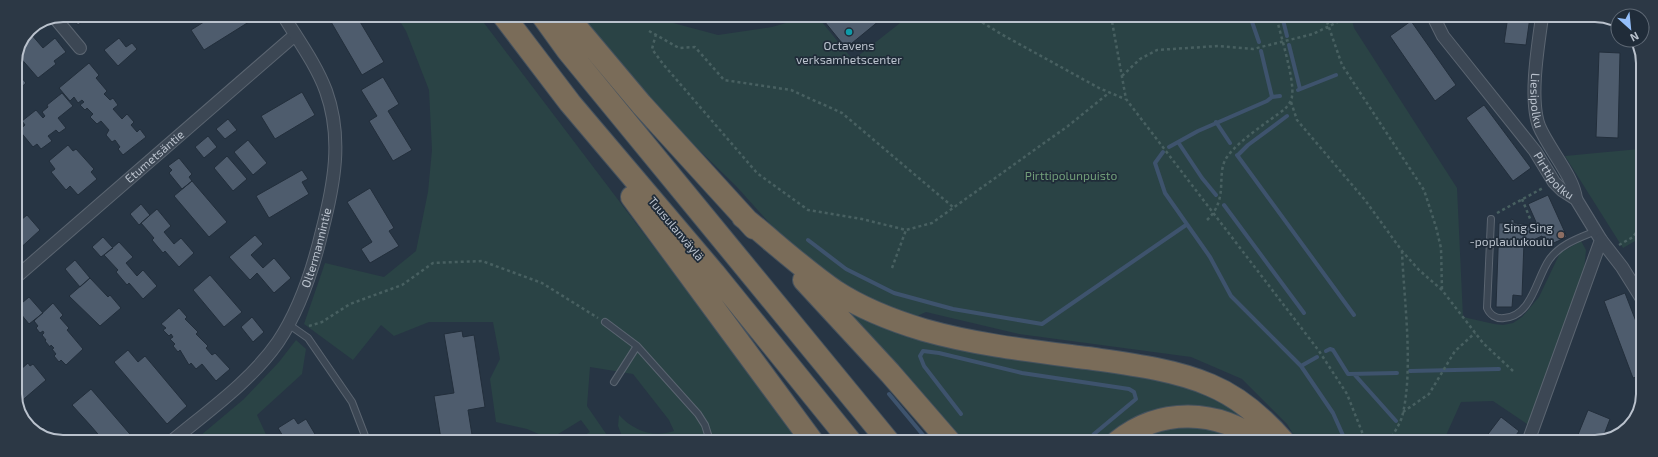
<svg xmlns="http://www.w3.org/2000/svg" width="1658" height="457" font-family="'Exo 2',sans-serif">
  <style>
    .green { fill: #2a4345 }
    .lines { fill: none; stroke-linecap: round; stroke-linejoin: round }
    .stream { stroke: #3e536d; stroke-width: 4 }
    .building { fill: #4e5c6d; stroke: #222e3b }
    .lane-casing { stroke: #5b6571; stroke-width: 8 }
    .street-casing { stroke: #5b6571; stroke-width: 14 }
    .highway-casing { stroke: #46525e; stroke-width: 24 }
    .path { stroke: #486061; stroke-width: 2.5; stroke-dasharray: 3 3; stroke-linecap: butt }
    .lane { stroke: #3c4754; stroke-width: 6 }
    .street { stroke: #3c4754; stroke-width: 12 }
    .highway { stroke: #7a6c59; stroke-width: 22 }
    .culture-dot { fill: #0f9aa8; stroke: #202c39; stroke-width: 1.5 }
    .education-dot { fill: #8d6e63; stroke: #202c39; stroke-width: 1.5 }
    .labels { text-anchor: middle; stroke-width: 3.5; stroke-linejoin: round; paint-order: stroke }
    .poi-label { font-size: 12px; fill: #bac2cd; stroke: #202c39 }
    .street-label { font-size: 12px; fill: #bac2cd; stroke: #202c39 }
    .park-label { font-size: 12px; fill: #719e79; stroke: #202c39 }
    .rim { fill: none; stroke: #bac2cd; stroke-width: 2 }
  </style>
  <rect width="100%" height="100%" fill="#273544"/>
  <path class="green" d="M396,15h82l323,426h-177l-6,-15 1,-11c15,16 34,23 55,16l-5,-11 -36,-46 -43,-7 -3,39 24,35h-30l-2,-3 11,-6 -9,-12 -31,19 -23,-10 -31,-7 -6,-43 10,-20 -7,-37h-64l-35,14 -13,-11 -28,35 -49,-36 21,-61 59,14 32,-26 12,-59 4,-42 -3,-60 -23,-59z
    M571,16h76l71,19 54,-8 38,-11h7l36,44 56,-44h442l3,12 103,160 6,129 31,7 9,1 10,-2 9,-6 17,-20 21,-44 21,-12 5,9 -2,21 -26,70 -28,85 -37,-25 -32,1 -18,40h-145l-11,-18 -45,-45 -51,-22 -172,-23 -93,-22 -11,5 -41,-15 -44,-25 -46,-38 -48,-53 -80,-78z
    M1639,149l3,4v84l-19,11 -58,-92z
    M839,307l319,71 52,16 48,31 -31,-9 -119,25h-154z
    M296,340l10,9 -4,25 -45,41 12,26h-75l50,-42 35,-37z
    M1170,426l35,1 40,15h-113z"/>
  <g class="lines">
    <path class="stream" d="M1250,16l9,26
      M1282,16l5,20
      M1289,45l11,44
      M1298,90l38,-15
      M1272,97l8,-1
      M1216,122l14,21
      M1178,142l24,36 14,17
      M1169,147l29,-16 69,-30 5,-4 -11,-46
      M1163,152l-8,11 10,30 45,64 21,39 70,70 32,47 13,29
      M1237,155l117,160
      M1238,155l10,-10 39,-29
      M1224,205l80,108
      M808,240l38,29 48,24 59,16 89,15 144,-99
      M1326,351l4,-2 3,1 15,24 49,-1
      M1301,366l16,-9
      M1410,371l89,-2
      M1354,374l42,47
      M889,394l39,47
      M961,414l-37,-48 -4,-10 3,-5 16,2 83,20 107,16 5,3 2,7 -42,35 -6,7"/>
  </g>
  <path class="building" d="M70,15h31l-8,7 -5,-5 -10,8z
    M215,15h45l-56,35 -13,-20z
    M327,15h29l28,47 -22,13z
    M820,16h65l-39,32z
    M1508,16l22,1 -4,28 -22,-2z
    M1606,17l12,6v3l-13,-6z
    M1411,21l45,64 -21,16 -45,-65z
    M31,34l12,14 12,-10 11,14 -12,9 2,3 -18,14 -20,-23 7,-17z
    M119,38l7,9 6,-4 5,6 -19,17 -14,-16z
    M1599,52l21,1 -2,85 -22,-1z
    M89,63l10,12 -3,3 11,13 -3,3 6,6 3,-2 5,7 -5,4 9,10 5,-5 7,8 -3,3 6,7 3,-3 6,8 -23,18 -5,-6 2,-2 -5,-7 -3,2 -6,-7 3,-5 -8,-9 -4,3 -7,-7 3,-3 -6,-6 -2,2 -5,-5 4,-3 -2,-2 -4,3 -4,-6 -4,4 -11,-13z
    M16,71l10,12 -11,10v-21z
    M383,77l16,27 -11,7 24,39 -19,11 -24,-40 8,-5 -16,-26z
    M302,92l13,23 -40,24 -14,-23z
    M62,93l11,13 -15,12 8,10 -7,5 -3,-3 -8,6 4,5 -11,8 -4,-5 -4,3 -14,-17 6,-5 -3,-4 14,-11 7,8 2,-2 -3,-4 6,-5 -1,-2z
    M1484,105l47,63 -18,13 -47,-63z
    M228,119l9,11 -12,9 -9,-10z
    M208,136l9,11 -13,11 -9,-11z
    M248,140l19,23 -14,12 -19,-23z
    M68,145l5,6 3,-2 18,20 -3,3 6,7 -19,16 -8,-9 -4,4 -15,-18 4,-3 -6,-8z
    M227,156l20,23 -14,12 -19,-23z
    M179,158l13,16 -3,3 3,4 -10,8 -13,-16 3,-3 -4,-4z
    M302,170l6,9 -6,3 7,12 -40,24 -13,-22z
    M192,181l35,41 -18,15 -35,-41z
    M370,188l24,40 -5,3 10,15 -29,17 -9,-14 11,-7 -25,-40z
    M1548,195l19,42 -20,9 -5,-10 -13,6h-5l-2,54 -9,-1 -1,12h-16l3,-84h12v-4l3,1v3l10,1 2,3 10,-5 -8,-18z
    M141,204l9,11 -11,10 -9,-11z
    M157,209l14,17 -7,6 10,12 7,-6 13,15 -15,14 -14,-16 -2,2 -11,-13 2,-2 -13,-15z
    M27,215l13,15 -25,23v-28z
    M255,235l8,9 -12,11 12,13 11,-10 17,20 -17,15 -17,-20 -7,7 -21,-23z
    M103,237l10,11 -12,9 -9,-10z
    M119,242l14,15 -7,6 11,13 6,-6 14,16 -14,13 -14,-16 -2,2 -11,-13 2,-2 -14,-15z
    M75,260l15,18 -10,9 -15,-18z
    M210,275l32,37 -18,15 -31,-37z
    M90,278l18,19 2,-2 11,13 -21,18 -31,-30z
    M1625,293l17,44v38l-9,3 -29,-77z
    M29,297l14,16 -14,11 -13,-16z
    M53,303l10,12 -3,3 9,10 -2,2 16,19 -17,16 -5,-5 -2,2 -5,-6 2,-2 -4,-5 2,-1 -3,-3 -1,2 -5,-6 1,-1 -4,-5 2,-2 -1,-2 -3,2 -4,-5 2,-2 -4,-5z
    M179,308l8,9 -2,2 13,13 -2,2 12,12 -2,2 6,7 3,-2 15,16 -14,12 -14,-17 -6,5 -5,-6 -2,2 -9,-15 -2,2 -5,-6 2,-2 -5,-5 3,-2 -2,-3 -2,2 -6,-6 3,-2 -5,-4z
    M252,317l12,15 -11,10 -12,-15z
    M462,331l1,6 11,-2 11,72 -17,3 5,31h-29l-1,-3 -2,1 -7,-43 20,-3 -10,-59z
    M128,350l10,12 7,-6 42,50 -20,18 -53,-62z
    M28,363l2,3 3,-2 13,16 -28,24 -3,-7v-18l8,-6 -3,-3z
    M91,389l44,51h-32l-12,-14 -19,-21z
    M1588,410l22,9 -8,21 -7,2h-20z
    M1501,417l18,14 -8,11h-29z
    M294,418l4,6 8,-5 13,22h-33l-8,-13z
    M43,427l11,13h-3l-13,-8z"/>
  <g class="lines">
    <g class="lane-casing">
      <path id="lane" d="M1491,219l-4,89c3,7 9,11 17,10 28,-2 32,-39 45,-58 11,-16 30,-22 47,-29
        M605,322l32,24 61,68 7,11 5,16
        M288,324l20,14 44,64 15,39
        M614,382l23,-36"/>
    </g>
    <g class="street-casing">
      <g id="street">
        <path id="s1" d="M1433,16l10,20 92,115 19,31 8,8 14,9 25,41 -73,202"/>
        <path id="s2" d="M1542,17c-4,29 -13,82 -3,109 9,22 35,51 37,73"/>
        <path d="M55,18l25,30"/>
        <path d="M1601,240l21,27 20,32"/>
        <path id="s3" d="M15,278l280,-243"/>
        <path id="s4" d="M172,441c36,-30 79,-60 106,-99 22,-33 35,-73 44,-111 12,-46 21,-93 4,-140 -10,-27 -28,-51 -43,-76"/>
      </g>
    </g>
    <g class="highway-casing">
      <path id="highway" d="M503,15l67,88 144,170 136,168
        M542,15l26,36 320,390
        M567,16l74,88 113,124
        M632,197l180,244
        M743,217c31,25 60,52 92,74 26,17 59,30 89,39 53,15 108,21 163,28 41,6 85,11 123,27 29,12 54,34 74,57
        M804,280l86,93 59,68
        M1117,442c43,-35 100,-33 144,0"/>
    </g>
    <path class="path" d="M972,16l29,18 98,54 26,11
      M1111,16l15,83 193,252 28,43 19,48
      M1325,16l17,49 82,125 12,37 5,21 1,42
      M649,31l30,17 16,-1 29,33 67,10 51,23 111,94
      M656,34l-4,15 11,15 94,109 51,37 54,9 44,11 26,-7 136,-97 42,-34
      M1122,76l18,-17 17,-9 61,-4 35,3 60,-15 37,-18
      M1291,102l6,18 68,80 37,51 17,19 23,20 41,53 30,28
      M1522,199l9,22
      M1497,213l46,-25
      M1207,220c23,-22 8,-46 20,-63 11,-16 42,-36 58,-48 3,-4 7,-8 7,-13 3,-15 -12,-63 -16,-80
      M1619,245l14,-8 5,-7 4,-13
      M892,268l14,-38
      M309,326l13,-4 28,-18 52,-19 31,-22 49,-2 60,22 56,35
      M1403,412l26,-18 26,-43 20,-18
      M1389,442c4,-8 10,-16 13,-25 12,-46 2,-117 0,-165"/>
    <use href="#lane" class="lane"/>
    <use href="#street" class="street"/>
    <use href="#highway" class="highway"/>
  </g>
  <circle class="culture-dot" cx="849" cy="32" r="4"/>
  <circle class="education-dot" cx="1561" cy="235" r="4"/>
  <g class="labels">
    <g class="poi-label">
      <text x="849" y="50">Octavens<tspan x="849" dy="14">verksamhetscenter</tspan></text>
      <text x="1553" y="232" text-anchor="end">Sing Sing<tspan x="1553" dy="14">-poplaulukoulu</tspan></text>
    </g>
    <g class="street-label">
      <text dy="4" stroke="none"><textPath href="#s2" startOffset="84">Liesipolku</textPath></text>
      <text dy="4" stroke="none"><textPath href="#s3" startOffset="185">Etumetsäntie</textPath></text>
      <text dy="4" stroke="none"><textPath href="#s1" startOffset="201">Pirttipolku</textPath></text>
      <text transform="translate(676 229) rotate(50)" y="4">Tuusulanväylä</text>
      <text dy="4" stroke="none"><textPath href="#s4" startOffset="248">Oltermannintie</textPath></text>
    </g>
    <g class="park-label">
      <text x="1071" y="180">Pirttipolunpuisto</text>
    </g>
  </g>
  <path d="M0 0H1658V457H0ZM63 22H1595A41 41 0 0 1 1636 63V394A41 41 0 0 1 1595 435H63A41 41 0 0 1 22 394V63A41 41 0 0 1 63 22Z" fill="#2c3845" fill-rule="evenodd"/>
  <path class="rim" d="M63 22H1595A41 41 0 0 1 1636 63V394A41 41 0 0 1 1595 435H63A41 41 0 0 1 22 394V63A41 41 0 0 1 63 22Z"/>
  <g transform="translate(1630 28) rotate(153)"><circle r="19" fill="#202c39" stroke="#5e6874"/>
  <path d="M0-3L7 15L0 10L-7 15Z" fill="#93bef9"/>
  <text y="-6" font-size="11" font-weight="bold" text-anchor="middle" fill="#bac2cd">N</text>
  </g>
</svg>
